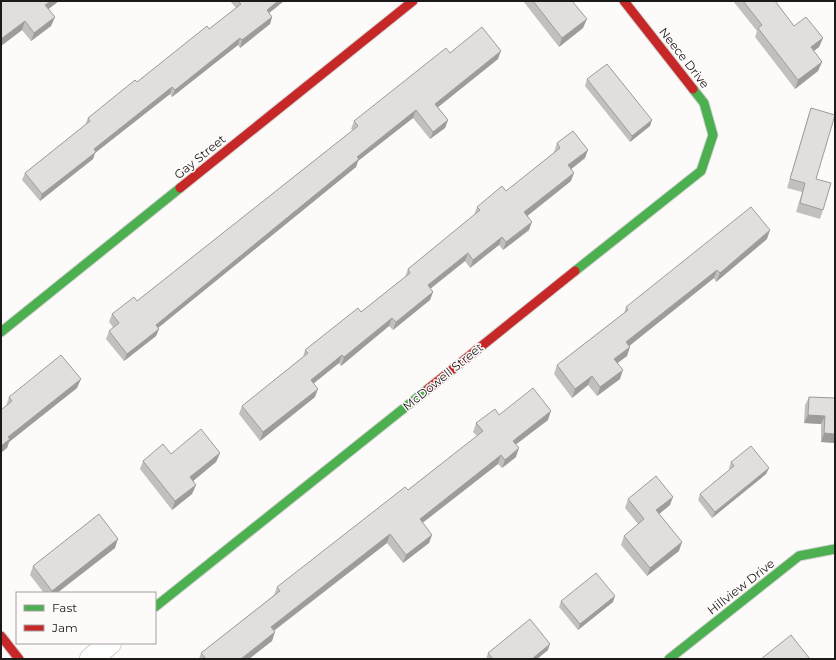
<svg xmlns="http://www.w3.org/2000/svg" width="836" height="660" font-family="Montserrat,sans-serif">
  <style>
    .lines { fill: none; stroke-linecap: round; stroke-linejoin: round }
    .street-casing { stroke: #d4d2d1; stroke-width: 24 }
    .fast-casing { stroke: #d4d2d1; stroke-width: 11 }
    .jam-casing { stroke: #d4d2d1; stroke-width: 11 }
    .street { stroke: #fffefe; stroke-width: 22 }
    .fast { stroke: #4caf50; stroke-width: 9 }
    .jam { stroke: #c62828; stroke-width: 9 }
    .wall { fill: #c2c0bf }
    .shaded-wall { fill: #9e9c9b }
    .building { fill: #e1dfde; stroke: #9e9c9b }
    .labels { text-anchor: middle; stroke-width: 3; stroke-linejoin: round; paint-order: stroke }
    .street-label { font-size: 12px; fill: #1c1919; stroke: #fefaf9 }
  </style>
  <rect width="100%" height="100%" fill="#fdfbfa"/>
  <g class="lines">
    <g class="street-casing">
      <path id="street" d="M91,659l19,-16"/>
    </g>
    <g class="fast-casing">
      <path id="fast" d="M575,271l126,-100 12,-36 -9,-32 -11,-14
        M1,332l179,-144
        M155,607l273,-218
        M669,659l130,-103 36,-7"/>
    </g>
    <g class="jam-casing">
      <path id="jam" d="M624,1l69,88
        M180,188l233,-187
        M428,389l147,-118
        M1,636l18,23"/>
    </g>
    <use href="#street" class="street"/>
    <use href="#fast" class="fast"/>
    <use href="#jam" class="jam"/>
  </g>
  <path class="wall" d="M1,1h58l-11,8 7,8 -4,9 -20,15 -9,-11 -21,16z
    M230,1h54l-15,12 3,4 -2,7 -30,24 -2,-3 -66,52 -2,-3 -75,59 -2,6 -53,42 -18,-21 3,-7 60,-48 3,-7 121,-89 27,-21z
    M523,1h49l11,27 -24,19z
    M733,1h42l19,25 29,12 -4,9 -5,4 8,11 -4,9 -23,18 -40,-52 2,-6z
    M450,53l48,6 -60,48 10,13 -3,8 -15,11 -17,-21 -55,43 -2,6 -198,161 1,1 -3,7 -32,25 -18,-22 3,-8 4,-4 -4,-5 3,-8 25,-13 216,-171 -2,-1 3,-8z
    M587,79l65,41 -2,6 -20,16 -45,-56z
    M811,108l5,71 7,31 -3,9 -24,-7 6,-20 -15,-4 21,-71z
    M557,143l28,15 -14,11v12l-44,35 2,14 -26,20 -4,-5 -29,23 -5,-7 -35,28 3,3 -3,8 -37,30 -4,-4 -48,40 -2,-3 -25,20 1,14 -55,44 -21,-27 3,-8 61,-49 2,-7 56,-38 44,-35 3,-8 66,-54 3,-8 29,-16 49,-39h-1z
    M767,239l-51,43 -2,-4 -85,68 -2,10 -10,7 3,16 -23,17 -9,-11 -16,13 -18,-24 3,-9 67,-52 2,-6z
    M77,388l-68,54 -2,6 -1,-42 3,-9z
    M809,397l26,1v45l-14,-1v-18l-17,-1 1,-18z
    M499,415l49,5 -32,24v13l-14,11 -4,-4 -76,59 10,12 -3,8 -26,20 -16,-20 -113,88 -2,10 -23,18h-50l2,-6 73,-58 3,-8 131,-97 69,-54 -4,-4 3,-9z
    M220,453l-4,9 -23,19 3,4 -4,9 -20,16 -32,-41 3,-8 28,-7z
    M731,462l38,6 -3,6 -54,44 -14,-18 2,-6 30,-25 -1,-1z
    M628,499l42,6 -11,9 20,37 -32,25 -26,-31 3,-9 14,-12 -13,-16z
    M115,548l-58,45h-13l-14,-18 3,-9z
    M561,601l52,1 -35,28 -19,-23z
    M548,650l-11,9h-51l2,-6z"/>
  <path class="shaded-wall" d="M51,1h8l-17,13 3,-9z
    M278,1h6l-20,16 3,-7z
    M55,17l-4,9 -20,15 3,-8z
    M272,17l-2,7 -30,24 2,-8z
    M587,19l-4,9 -24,19 3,-9z
    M25,21l-3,9 -21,16v-7z
    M240,38l-2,7 -66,52 3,-7z
    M823,38l-4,9 -12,9 4,-9z
    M501,51l-3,8 -66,53 3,-8z
    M822,62l-4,9 -23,18 3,-9z
    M172,87l-2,7 -75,59 -2,6 -53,42 2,-7 52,-45z
    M416,110l-3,8 -55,43 -2,6 -203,165 3,-7 201,-168z
    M448,120l-3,8 -15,11 3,-7z
    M652,120l-2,6 -20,16 2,-6z
    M588,150l-3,8 -20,16 3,-9z
    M574,173l-3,8 -50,40 3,-9z
    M532,222l-3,8 -26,20 3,-8z
    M770,230l-3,9 -51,43 4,-9z
    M502,237l-3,8 -29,23 3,-8z
    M468,253l-3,8 -40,32 3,-8z
    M717,270l-3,8 -91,73 3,-9z
    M433,292l-3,8 -37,30 3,-8z
    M392,318l-3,8 -48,40 3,-9z
    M159,329l-3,7 -32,25 3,-7z
    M630,347l-3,9 -16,12 3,-9z
    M342,355l-3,8 -31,25 3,-8z
    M623,370l-3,9 -23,17 3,-9z
    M592,376l-4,9 -16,13 3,-9z
    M81,379l-4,9 -68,54 -2,6 -6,5v-7l7,-9z
    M318,389l-3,8 -55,44 3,-9z
    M551,411l-3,9 -38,29 3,-8z
    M808,415l17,1 -4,8 -17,-1z
    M824,433l11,1v9l-14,-1z
    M519,448l-3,9 -14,11 3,-8z
    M220,453l-4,9 -29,24 3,-9z
    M501,455l-3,9 -82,64 4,-9z
    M769,468l-3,6 -54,44 3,-6z
    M196,485l-4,9 -20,16 3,-9z
    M673,497l-3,8 -17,14 3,-9z
    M390,534l-3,9 -119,92 3,-8z
    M432,535l-3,8 -26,20 3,-8z
    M118,539l-3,9 -58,45h-6l1,-2z
    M682,542l-3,9 -32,25 3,-8z
    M615,596l-2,6 -35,28 2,-6z
    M275,632l-3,9 -23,18h-8z
    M550,644l-2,6 -11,9h-5z"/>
  <path class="building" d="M1,1h50l-6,4 10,12 -21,16 -9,-12 -24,18z
    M238,1h40l-11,9 5,7 -30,23 -2,-2 -65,52 -3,-3 -78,62 2,3 -54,42 -17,-21 65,-52 -2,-3 47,-38 2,2 70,-56 2,3 32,-25z
    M533,1h39l15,18 -25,19z
    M743,1h32l19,25 12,-9 17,21 -12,9 11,15 -24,18 -40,-52 4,-3z
    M482,27l19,24 -66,53 13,16 -15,12 -17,-22 -59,47 2,2 -203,166 3,4 -32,25 -18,-23 10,-8 -7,-9 22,-17 3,4 221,-175 -4,-5 92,-73 4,5z
    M607,64l45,56 -20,16 -45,-57z
    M811,108l24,7 -19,64 15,4 -8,27 -23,-7 5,-20 -15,-4z
    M573,131l15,19 -20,15 6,8 -50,39 8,10 -26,20 -4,-5 -29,23 -5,-7 -40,32 5,7 -37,30 -4,-4 -48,39 -2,-2 -31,25 7,9 -55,43 -21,-26 66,-53 -3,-3 53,-42 3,4 49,-39 -2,-4 72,-59 -3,-3 25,-21 4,5 54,-43 -3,-5z
    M751,207l19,23 -50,43 -3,-3 -91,72 4,5 -16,12 9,11 -23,17 -8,-11 -17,13 -18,-24 71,-55 -2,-3z
    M61,355l20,24 -73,58 2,2 -9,7v-36l11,-9 -3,-4z
    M533,388l18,23 -38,30 6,7 -14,12 -4,-5 -81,64 12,16 -26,20 -16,-21 -119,93 4,5 -34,27h-35l-5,-6 79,-62 -3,-4 128,-100 3,3 75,-59 -7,-8 19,-14 4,6z
    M809,397l26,1v36l-11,-1 1,-17 -17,-1z
    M201,429l19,24 -30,24 6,8 -21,16 -32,-40 20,-17 8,10z
    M751,446l18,22 -54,44 -15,-18 34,-28 -3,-4z
    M656,476l17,21 -17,13 26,32 -32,26 -26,-32 20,-17 -16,-20z
    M99,514l19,25 -66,52 -19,-25z
    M596,573l19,23 -35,28 -19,-23z
    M530,619l20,25 -18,15h-39l-5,-6z
    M791,635l19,24h-49z"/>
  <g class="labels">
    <g class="street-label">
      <text transform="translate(684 58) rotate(52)" y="4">Neece Drive</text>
      <text transform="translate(200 157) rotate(-39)" y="4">Gay Street</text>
      <text transform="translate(443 377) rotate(-39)" y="4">McDowell Street</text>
      <text transform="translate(741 587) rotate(-38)" y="4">Hillview Drive</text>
    </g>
  </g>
  <rect width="836" height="660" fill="none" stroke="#1c1919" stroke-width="4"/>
  <rect x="16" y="592" width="140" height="52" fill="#fefaf9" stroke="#a4a09f"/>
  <rect x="24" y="605" width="20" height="6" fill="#4caf50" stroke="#a4a09f"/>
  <text x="52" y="612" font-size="12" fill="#1c1919">Fast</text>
  <rect x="24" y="625" width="20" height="6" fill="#c62828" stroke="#a4a09f"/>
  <text x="52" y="632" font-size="12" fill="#1c1919">Jam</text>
</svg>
